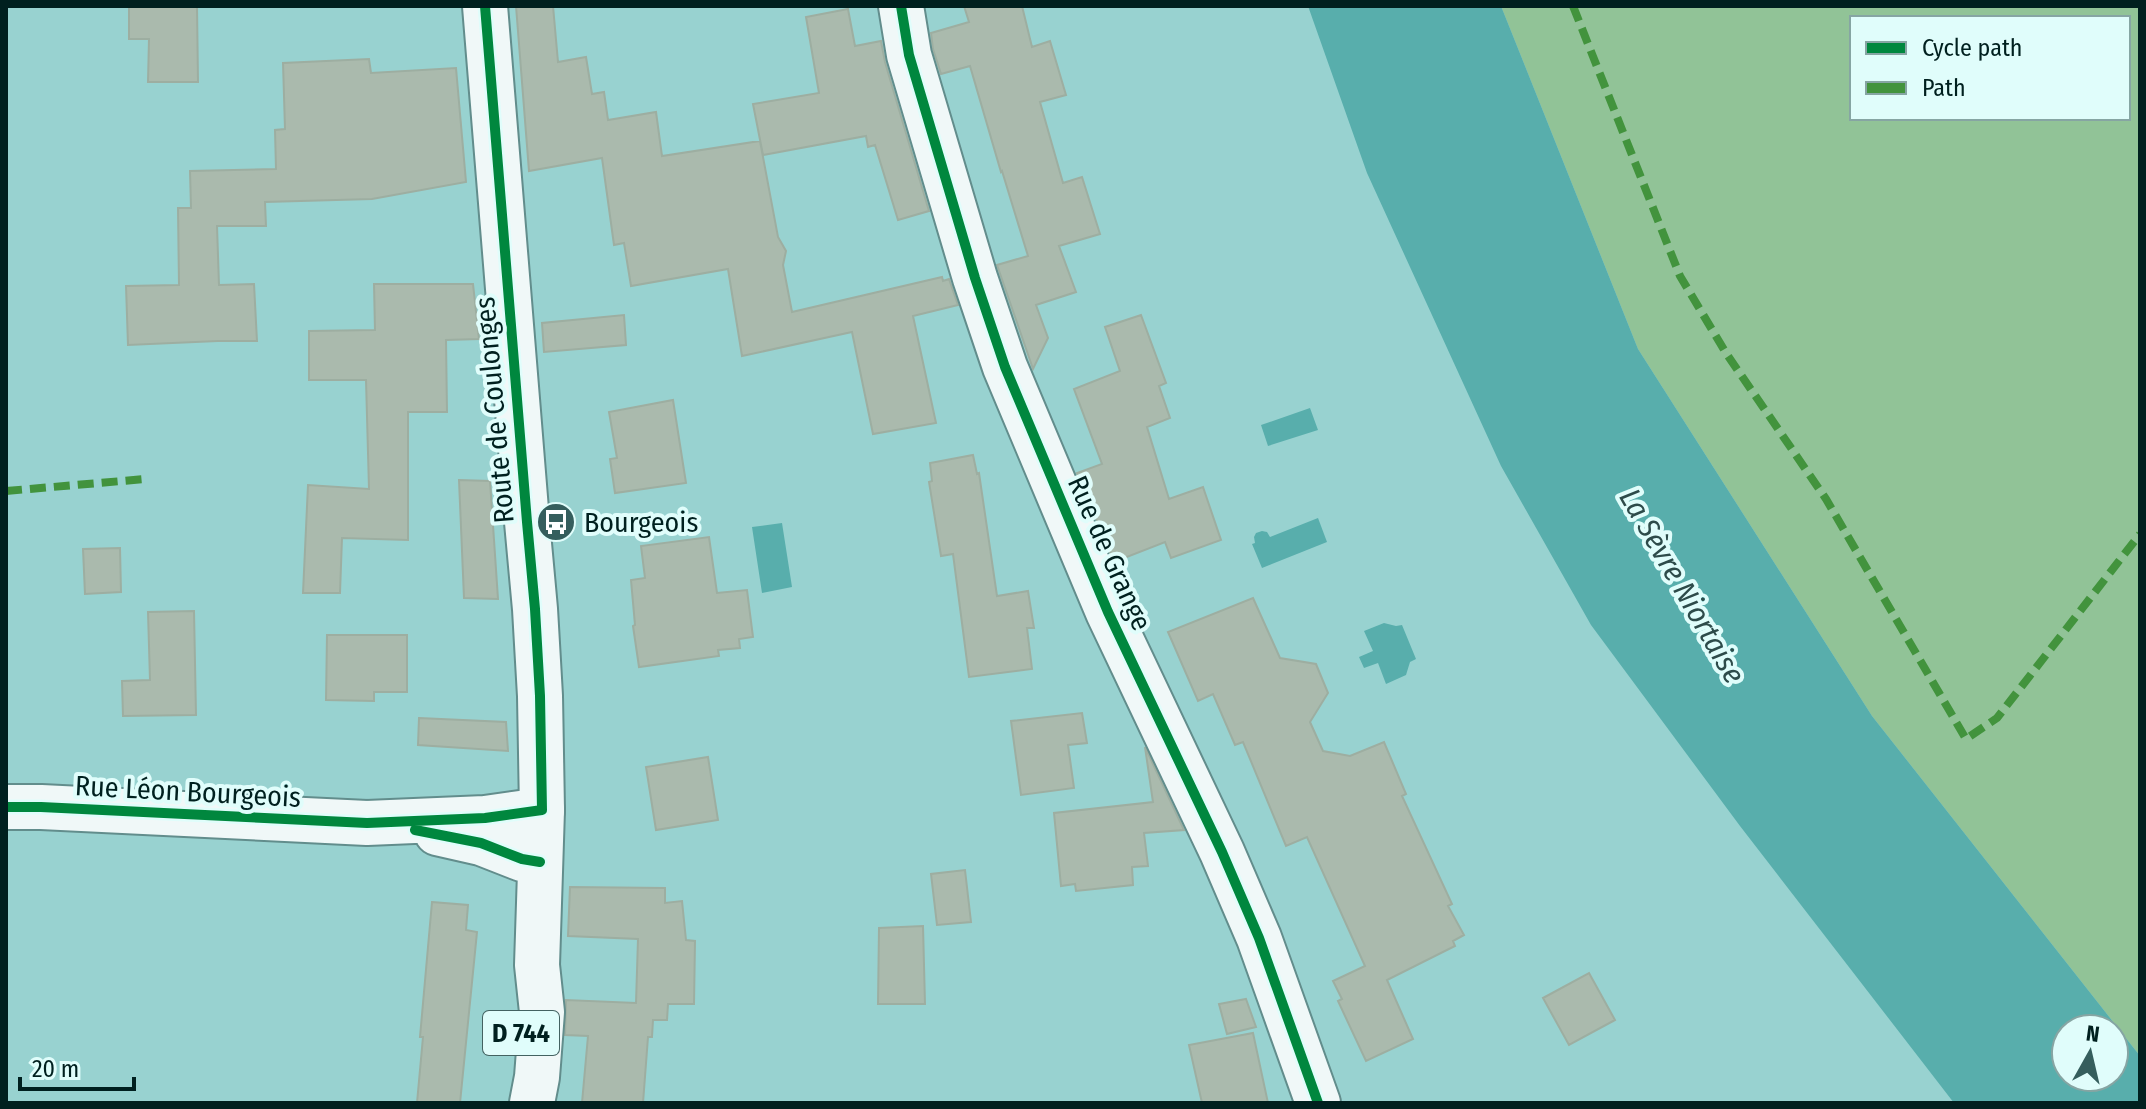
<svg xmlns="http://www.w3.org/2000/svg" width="2146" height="1109" font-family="'Fira Sans Condensed',sans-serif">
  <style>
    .green { fill: #91c397; fill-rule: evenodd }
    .water { fill: #58aeac; fill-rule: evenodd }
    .building { fill: #aabaad; stroke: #9daea1; stroke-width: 2 }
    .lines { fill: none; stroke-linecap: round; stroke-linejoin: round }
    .minor-casing { stroke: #628d8c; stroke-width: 48 }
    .major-casing { stroke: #628d8c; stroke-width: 48 }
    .minor { stroke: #f0f8f8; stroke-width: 44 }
    .major { stroke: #f0f8f8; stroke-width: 44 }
    .quiet { stroke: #42933d; stroke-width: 8; stroke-dasharray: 16 8; stroke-linecap: butt }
    .cycleway-casing { stroke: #e0fdfb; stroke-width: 15 }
    .cycleway { stroke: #00873e; stroke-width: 10 }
    .labels { text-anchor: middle; stroke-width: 8; stroke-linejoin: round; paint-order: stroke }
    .shield { fill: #e0fdfb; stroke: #436261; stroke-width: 2 }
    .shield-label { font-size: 26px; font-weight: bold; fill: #00201f }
    .street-label { font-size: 28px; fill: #00201f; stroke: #e0fdfb }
    .poi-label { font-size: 28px; fill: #00201f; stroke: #e0fdfb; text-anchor: start }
    .water-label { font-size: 30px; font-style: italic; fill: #2d4b4a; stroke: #e0fdfb }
  </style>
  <rect width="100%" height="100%" fill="#98d2d0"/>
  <path class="green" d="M1501,6h639v1050l-268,-340 -234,-367zM1852,18h276v100h-276z"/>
  <path class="water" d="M1308,6h193l137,343 234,367 268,340v47h-186l-214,-277 -149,-201 -90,-159 -134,-293zM2066,1029h48v48h-48z
    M1310,408l8,22 -50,16 -7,-21z
    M1318,518l9,24 -65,26 -10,-24 3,-1 -1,-6 2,-4 6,-2 5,1 3,5z
    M782,523l10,64 -30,6 -10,-66z
    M1384,623l12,3 6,-1 14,34 -6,3 -4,13 -20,9 -8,-21 -14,5 -5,-11 14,-6 -9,-20z"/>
  <path class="building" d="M129,6h68l1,76h-50l1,-43h-20z
    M516,6h37l5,56 28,-5 6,37 12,-2 4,28 48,-8 6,44 98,-15 18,96 8,14 -3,14 9,47 150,-35 1,4 6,-2 9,26 -45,11 23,107 -63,11 -21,-102 -110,24 -14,-87 -97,17 -7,-43 -10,2 -12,-87 -73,13z
    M964,6h58l10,41 18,-6 16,54 -26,7 23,81 19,-6 18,57 -41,12 17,46 -40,13 12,33 -15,31 -36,-104 31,-9 -26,-85 -1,1 -31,-106 -29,8 -8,-25 -2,-16 38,-11z
    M848,9l7,37 26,-5 4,21 44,149 -31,9 -23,-75 -7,2 -2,-11 -103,19 -10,-51 66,-11 -13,-76z
    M369,59l2,14 85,-5 10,114 -94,17 -107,3 1,24h-49l2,59 35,-1 3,57h-39l-90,4 -2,-59 53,-1 -1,-77h13l-1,-37 86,-2 -1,-39 10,-1 -2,-66z
    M374,284h99l6,55 -33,1 1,72h-39v128l-66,-2 -2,55h-37l5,-108 61,4 -3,-109h-57v-49l66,-1z
    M624,315l2,30 -82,7 -2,-29z
    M1141,315l25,68 -7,3 11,32 -23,9 22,72 34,-12 18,53 -50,18 -6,-16 -51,20 -37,-89 25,-9 -28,-75 46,-18 -15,-44z
    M673,400l13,83 -71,10 -5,-34 7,-1 -8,-46z
    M973,455l4,19 2,-1 18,123 31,-5 6,37h-7l5,41 -63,8 -16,-123 -12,2 -12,-74 3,-1 -2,-18z
    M459,480l31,1 8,118 -34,-1z
    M709,537l8,56 30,-3 6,47 -14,2 1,9 -22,2 1,6 -80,11 -6,-41 2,-1 -4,-45 14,-2 -4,-32z
    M120,548l1,44 -36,2 -2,-45z
    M1253,598l27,60 36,6 12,29 -18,29 13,29 27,5 34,-14 22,52 -4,2 50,108 -4,2 16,29 -11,6 2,5 -68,34 26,59 -47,22 -28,-60 4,-2 -9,-18 32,-15 -58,-129 -21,9 -43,-104 -8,3 -22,-51 -15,7 -30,-69z
    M194,611l2,104 -73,1 -1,-35 28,-1 -2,-68z
    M327,635h80v57h-33v9l-48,-1z
    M1082,713l5,30 -19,2 6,43 -53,7 -10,-74z
    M419,718l87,4 2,29 -90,-6z
    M1145,747l39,83 -40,3 4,33 -16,1 1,18 -57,6 -1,-7 -14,2 -7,-73 99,-11z
    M708,757l10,63 -62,10 -10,-63z
    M965,870l6,52 -34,3 -6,-51z
    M570,887l95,1v15l17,-2 4,39 9,1 -1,63h-26l-1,16h-14l-1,17h-4l-5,66h-61l6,-67 -23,-1 1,-35 70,3 2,-64 -70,-3z
    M432,902l36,3 -2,25 11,2 -17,171h-43l6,-66h-3z
    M923,926l2,78h-47l1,-76z
    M1589,973l26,47 -46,25 -26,-47z
    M1246,999l10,28 -29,7 -8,-30z
    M1253,1033l15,70h-66l-13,-58z"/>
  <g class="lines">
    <g class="minor-casing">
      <path id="minor" d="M901,6l8,49 66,223 30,89 103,245 114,240 37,86 59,165
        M6,807h35l326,16 118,-5 57,-8
        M437,833l44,10 41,16 18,3"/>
    </g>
    <g class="major-casing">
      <path id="major" d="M485,6l42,516 8,87 5,87 2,114 -5,155 5,47 -5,65 -5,26"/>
    </g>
    <use href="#minor" class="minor"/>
    <use href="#major" class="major"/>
    <path class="quiet" d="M1573,6l107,270 46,77 100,146 140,240 31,-21 143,-184
      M6,491l139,-12"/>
    <g class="cycleway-casing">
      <path id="cycleway" d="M901,6l8,49 66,223 30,89 103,245 114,240 37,86 59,165
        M6,807h35l326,16 118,-5 57,-8 -2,-114 -5,-87 -8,-87 -42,-516
        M415,830l66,13 41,16 18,3"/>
    </g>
    <use href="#cycleway" class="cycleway"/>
  </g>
  <defs>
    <g id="bus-disc" transform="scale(2)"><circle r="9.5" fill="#355e5d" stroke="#e0fdfb"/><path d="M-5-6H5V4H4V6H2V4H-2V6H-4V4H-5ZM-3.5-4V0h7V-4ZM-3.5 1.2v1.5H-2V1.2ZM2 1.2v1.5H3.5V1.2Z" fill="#fff"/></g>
  </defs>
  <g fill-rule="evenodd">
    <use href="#bus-disc" x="556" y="522"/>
  </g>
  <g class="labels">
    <rect class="shield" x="483" y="1011" width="76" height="44" rx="6"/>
    <g class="shield-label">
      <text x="521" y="1042">D 744</text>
    </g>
    <g class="street-label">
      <text transform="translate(494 410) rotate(-95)" y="10">Route de Coulonges</text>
      <text transform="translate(1110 553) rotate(66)" y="10">Rue de Grange</text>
      <text transform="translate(188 791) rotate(3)" y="10">Rue Léon Bourgeois</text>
    </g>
    <g class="poi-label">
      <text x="584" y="532">Bourgeois</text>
    </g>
    <g class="water-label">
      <text transform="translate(1682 586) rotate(60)" y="10">La Sèvre Niortaise</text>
    </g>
  </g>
  <rect width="2146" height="1109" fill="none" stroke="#00201f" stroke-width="16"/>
  <rect x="1850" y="16" width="280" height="104" fill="#e0fdfb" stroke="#86a5a3" stroke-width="2"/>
  <rect x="1866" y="42" width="40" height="12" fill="#00873e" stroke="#86a5a3" stroke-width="2"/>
  <text x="1922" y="56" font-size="24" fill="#00201f">Cycle path</text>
  <rect x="1866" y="82" width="40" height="12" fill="#42933d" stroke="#86a5a3" stroke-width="2"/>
  <text x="1922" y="96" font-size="24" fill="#00201f">Path</text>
  <g transform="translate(2090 1053) rotate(8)"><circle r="38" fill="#e0fdfb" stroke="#86a5a3" stroke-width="2"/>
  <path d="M0-6L14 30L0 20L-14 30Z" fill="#355e5d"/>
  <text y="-12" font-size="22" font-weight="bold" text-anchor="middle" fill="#00201f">N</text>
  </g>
  <path d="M20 1077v12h114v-12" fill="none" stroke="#00201f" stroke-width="4"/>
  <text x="32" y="1077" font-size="24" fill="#00201f" stroke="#e0fdfb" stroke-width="6" paint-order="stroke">20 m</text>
</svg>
